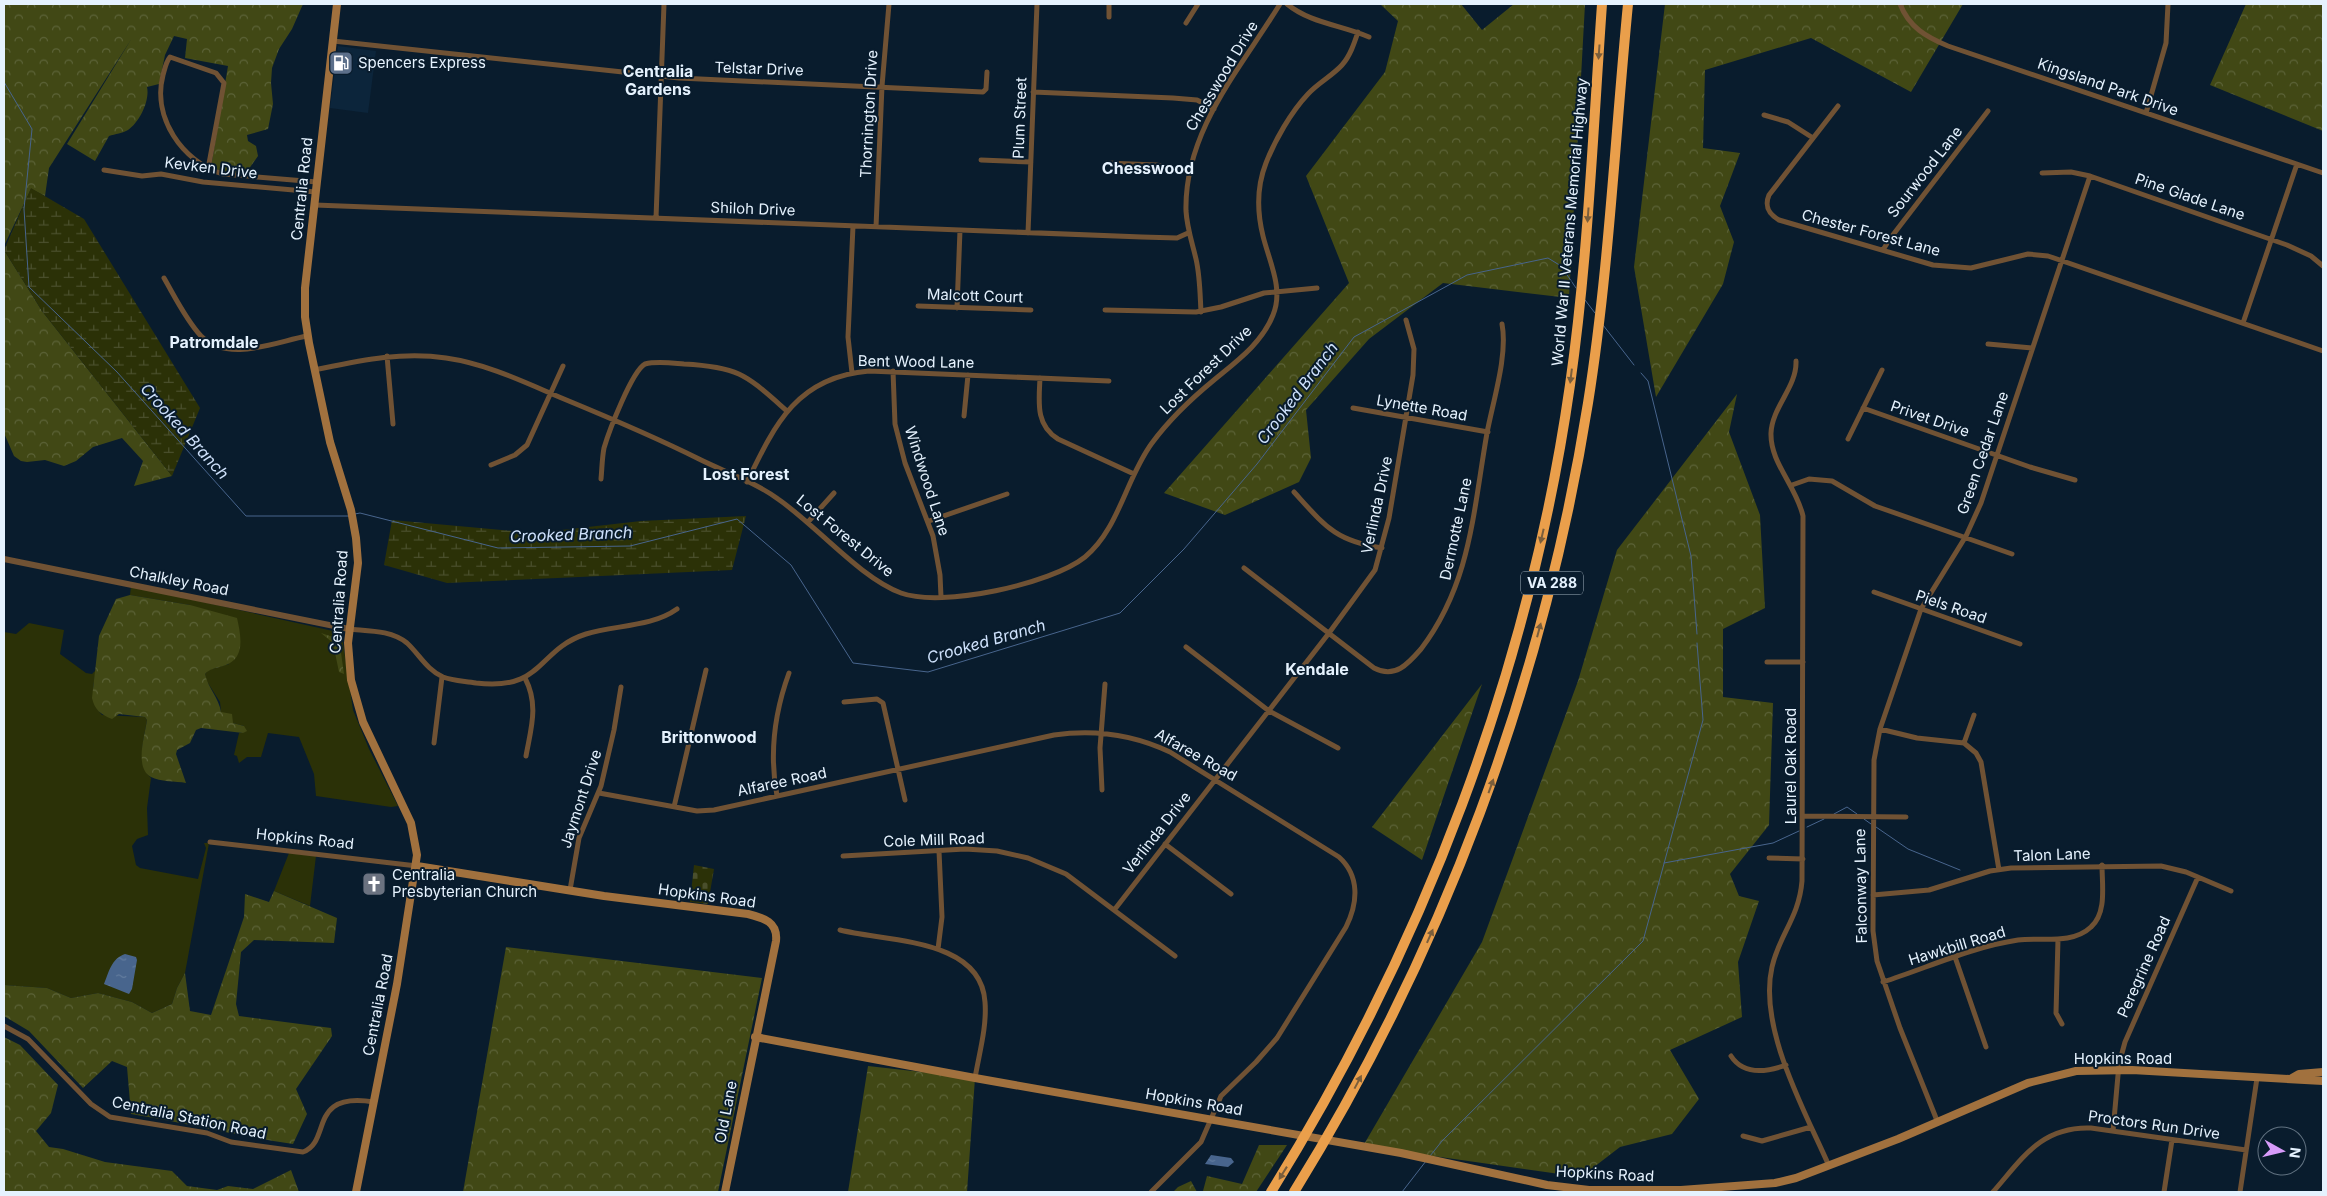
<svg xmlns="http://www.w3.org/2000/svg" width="2327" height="1196" font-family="Inter,sans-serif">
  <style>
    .built { fill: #0c253b }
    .grass { fill: #2b3107 }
    .forest { fill: url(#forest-crowns) }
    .wetland { fill: url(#wetland-marsh) }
    .cemetery { fill: url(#cemetery-stones) }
    .water { fill: url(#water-ripples) }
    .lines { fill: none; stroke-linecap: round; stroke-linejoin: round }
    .stream { stroke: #48658d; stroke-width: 1 }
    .minor { stroke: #705234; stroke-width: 5 }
    .tertiary { stroke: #705234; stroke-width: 6 }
    .secondary { stroke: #a1713e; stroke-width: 8 }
    .motorway { stroke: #ea9f4b; stroke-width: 10 }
    .oneway { fill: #7a5e3c }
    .labels { text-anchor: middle; stroke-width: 4; stroke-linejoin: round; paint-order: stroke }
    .shield { fill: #091c2d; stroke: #a3b2bf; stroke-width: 1 }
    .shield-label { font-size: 14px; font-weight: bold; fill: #e5f2fe }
    .poi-label { font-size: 15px; fill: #e5f2fe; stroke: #091c2d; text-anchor: start }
    .street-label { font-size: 15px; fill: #e5f2fe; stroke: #091c2d }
    .neighbourhood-label { font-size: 16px; font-weight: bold; fill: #e5f2fe; stroke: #091c2d }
    .water-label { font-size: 16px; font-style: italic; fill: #cfe2fc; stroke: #091c2d }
  </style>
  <defs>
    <pattern id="forest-crowns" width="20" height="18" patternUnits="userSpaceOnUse" patternTransform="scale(1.25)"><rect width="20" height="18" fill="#414815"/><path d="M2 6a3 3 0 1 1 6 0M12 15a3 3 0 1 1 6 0" fill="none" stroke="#5c6338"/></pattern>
    <pattern id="wetland-marsh" width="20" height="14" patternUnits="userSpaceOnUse" patternTransform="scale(1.25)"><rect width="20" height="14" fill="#2b3107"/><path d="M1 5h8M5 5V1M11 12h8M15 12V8" fill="none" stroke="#4a4f2c"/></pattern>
    <pattern id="cemetery-stones" width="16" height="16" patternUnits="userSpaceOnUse" patternTransform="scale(1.25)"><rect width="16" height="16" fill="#2b3107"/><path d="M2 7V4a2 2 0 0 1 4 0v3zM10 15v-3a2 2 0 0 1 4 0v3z" fill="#4a4f2c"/></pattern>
    <pattern id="water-ripples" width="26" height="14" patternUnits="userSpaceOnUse" patternTransform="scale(1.25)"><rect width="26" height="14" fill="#48658d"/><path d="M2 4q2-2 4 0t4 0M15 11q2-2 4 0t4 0" fill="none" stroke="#627c9e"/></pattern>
  </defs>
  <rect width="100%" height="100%" fill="#091c2d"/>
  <path class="built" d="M338,46l38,5 -8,62 -38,-5z"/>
  <path class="grass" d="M131,586l202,45 7,4 3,8 10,67 16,39 29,57 -7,1 -75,-11 -2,-22 -15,-37 -31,-4 -7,24h-14l-8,6 -2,-7 -3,-1 5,-22h4l1,-7 -11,-3 -12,-11 -1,-10 -14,-22 -1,-6 3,-4 21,-6 -39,-59 -60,-10z
    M29,623l35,7 -4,24 26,19 6,1 4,-4c-3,18 -7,31 6,45l43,2 2,3c-3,19 -11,43 4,58l-4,30 1,27 -11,4 -5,7 4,19 4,3 58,11 8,-31 -2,-5h5l-24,130 -8,15 -5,16 -20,9 -20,-11 -34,-9 -27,5 -24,-10 -43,-3v-353l12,2z
    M289,853l27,3 -6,50 -36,-15z"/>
  <path class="forest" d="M4,4h299l-11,25 -13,20 -7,19 -1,15 2,21 -5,25 -21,6 1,6 8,5 2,10 -12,17 -22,-1 -13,-5 17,-101 -43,-8 2,-19 -13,-3 -9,19 -6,29 -12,3c3,13 -7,35 -19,43 -5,3 -13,4 -19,6l-14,25 -28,-17 65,-106 -83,130 -4,28 -14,-7 -27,57z
    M1380,4h81l21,26 32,-26h71l-16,294 -126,-15 -74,56 -63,71 5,48 -12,24 -74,33 -61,-22 185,-210 -43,-107 79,-104 13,-51z
    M1665,4h298l-52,88 -100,-54 -106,32 -2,78 37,5 -20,53 14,36 -11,42 -67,113 -22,-130z
    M2246,4h77v127l-113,-46z
    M4,250l38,61 130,165 -38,10 9,-25 -21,-23 -29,9 -17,14 -12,5 -19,-6 -18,2 -6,-1 -7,-5 -10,-23z
    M1737,394l-8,38 31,83 5,93 -42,21v68l50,6 -4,122 -39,49 9,22 20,5 -21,61 4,55 -72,33 29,49 -27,35 -52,13 -39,30 -218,-31 119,-204 96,-261 39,-131z
    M130,595l60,10 47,13c4,18 9,42 -14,48 -7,2 -14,3 -18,8 3,14 14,24 16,38l11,2 1,9 11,3 3,5 -4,2 -42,-5 -5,2 -6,13 -13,7 -1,4 10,29c-10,-2 -26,-1 -35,-6 -17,-9 -6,-42 -4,-57l-2,-3 -26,-3 -7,5c-12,-5 -17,-9 -20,-21l7,-62 17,-37z
    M321,633l18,6 5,35 -5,-2 -6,-29z
    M1482,684l-60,176 -50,-33z
    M274,891l63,27 -3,25 -80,-3 -13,12 -5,52 3,12 92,12 1,8 -36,53 11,25 -14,30c-54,-8 -107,-21 -162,-30l-4,-47 -15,-6 -29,27 -54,-57 -25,-15v-31l43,3 24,10 27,-5 34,9 20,11 20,-9 5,-16 8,-15 5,38 21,4 33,-98 1,-23 24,8z
    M506,947l256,31 -44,214h-255z
    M4,1037l16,8 38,40 -7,28 -15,18 13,16 14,2 42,13 67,9 15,15 30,4 11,-4 25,3 38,-19 8,22h-295z
    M868,1066l107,12 -8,114h-119z
    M1259,1145h28l-31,47h-83l5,-5 13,-6 6,11 6,-1 4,-15 35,8z"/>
  <path class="wetland" d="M31,188l53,31 116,189 -28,68 -130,-165 -38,-61z
    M746,516l-14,54 -285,13 -63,-18 8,-45 143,13 106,-12z"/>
  <path class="cemetery" d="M694,865l20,4 -6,35 -18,-2z"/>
  <path class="water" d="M125,954l11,3 1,3 -5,29 -3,5 -25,-10c5,-12 7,-25 21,-30z
    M1211,1155l20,3 3,4 -6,5 -23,-3z"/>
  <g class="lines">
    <path class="stream" d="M4,82l28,47 -8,80 5,78 88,85 129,144h103
      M1585,300l10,13
      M1603,325l31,40
      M1641,373l7,8 43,175 6,78
      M355,514l5,-1 138,35 132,-2 107,-27 54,46 62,98 75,9 192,-59 64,-64 73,-85 97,-127 113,-62 81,-17 13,8 15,22
      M1834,814l13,-7 10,7
      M1864,819l7,5
      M1807,827l17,-8
      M1876,827l32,22 52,21
      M1664,863l109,-20 26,-12
      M1430,1156l12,-15 201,-200 60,-221 -6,-77
      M1402,1192l24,-31"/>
    <path class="minor" d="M1287,4c23,19 54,21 82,33
      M1900,4c9,23 26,33 48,42l375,127
      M1109,17v-13
      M1186,23l12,-19
      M333,41l346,37 304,14 3,-3 1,-17
      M1033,92l140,6 24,2 17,9
      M1838,106l-69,89c-5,12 0,19 10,25l154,45 38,3 57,-14 20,2 275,95
      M2146,113l20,-70 2,-39
      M1764,115l24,7 25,16
      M981,160l50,2
      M1107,163l49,2 33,6
      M208,169l16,-86 -8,-10 -46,-16c-4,5 -5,11 -7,18 -11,42 19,87 60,99l94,8
      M104,170l38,6 19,-2 42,8 113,10
      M2042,173l29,-1 19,4 197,69 24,11 12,10
      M315,205l827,32 35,1 11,-5
      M656,218l8,-214
      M876,227l6,-141 7,-82
      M1028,233l9,-229
      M1883,250l6,-10 99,-129
      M164,278c11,19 22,42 37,58 27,27 74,6 106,0
      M918,306l113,4
      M957,308l3,-78
      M1105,310l91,2 25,-5 43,-14 53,-5
      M1201,312c-1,-18 -1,-36 -5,-53 -4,-17 -9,-31 -10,-48 -2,-80 55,-143 94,-207
      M2243,323l54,-159
      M1988,344l44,4
      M387,356l6,68
      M1796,361c1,26 -24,46 -25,72 -1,30 25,52 32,83l-1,365c-3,37 -23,54 -30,86 -14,61 33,144 57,199
      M314,370c44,-9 87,-19 132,-12 42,6 80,25 118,41 46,19 91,38 135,60 26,13 56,23 79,40 38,26 82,79 123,94 41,15 150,-9 184,-36 34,-28 41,-79 67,-114 17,-23 40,-45 62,-63 23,-19 48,-37 59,-65 11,-26 -4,-54 -10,-79 -6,-24 -6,-50 3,-73 9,-23 25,-51 42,-69 10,-11 24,-18 34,-29 8,-9 12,-21 16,-33
      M893,371l2,53 10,39 28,73 7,39 1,22
      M852,373l-4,-36 5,-111
      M1040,378c-1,23 -5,47 18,61l76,35
      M1353,408l135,24
      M1863,408l167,59 45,13
      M964,416l4,-41
      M1848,439l34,-69
      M491,465l24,-10 12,-10 36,-79
      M601,479c1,-10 1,-21 3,-31 5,-17 28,-77 41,-84 12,-3 26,-1 39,0 56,3 62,11 103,47
      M747,482c28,-58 50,-105 122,-111l240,10
      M1792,485l17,-6 23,2 43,25 137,48
      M1294,492c31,34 41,49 88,56
      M929,521l78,-27
      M808,522l26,-29
      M1244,568l130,100c21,11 34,-4 47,-19 50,-66 52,-137 66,-216 6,-32 21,-78 15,-109
      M1874,592l146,52
      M349,629c19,2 42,1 58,14 12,11 20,27 36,34 10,4 22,4 33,6 69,8 60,-33 110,-49 29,-9 66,-7 91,-25
      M1186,647l83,64 69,37
      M1767,662h36
      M525,678c14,27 6,50 1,78
      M844,702l33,-3 6,4 22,97
      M1880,729l37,9 47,5 12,10 5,9 18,108
      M434,743l8,-66
      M1964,743l10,-28
      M1102,790l-2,-42 5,-64
      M599,793l98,18 17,-1 340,-75c41,-6 78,-1 116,17l169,105c21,19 19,46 7,70l-69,111 -21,24 -35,34 -20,46 -50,50
      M777,796c-8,-43 -3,-82 12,-123
      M674,807l32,-137
      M1803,816l103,1
      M210,842l207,24
      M1165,844l66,50
      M843,856l122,-7 32,2 31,7 38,16 109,82
      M1769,858l34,1
      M570,890l9,-52 22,-52 13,-56 7,-43
      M1873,895l56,-5 61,-19 21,-3 150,-2 25,6 45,19
      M1115,909l214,-276 46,-63 14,-52 24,-143 1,-26 -8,-29
      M840,930c48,12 141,8 145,72 2,25 -6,52 -10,76
      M2058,939l-2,74 6,11
      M938,949l4,-32 -3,-66
      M1955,957l31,90
      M1883,982c44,-14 88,-35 135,-42 23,-3 54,5 73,-13 16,-14 11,-42 11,-62
      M4,1026l24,13 63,65 19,13 97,16 24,9 72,10c29,-10 4,-61 71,-50
      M1731,1056c13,20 36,16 55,9
      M1938,1123l-38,-95 -23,-67 -4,-30 1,-171 6,-31 41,-120 45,-73 15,-33 109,-327
      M2113,1131l6,-67 6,-22 73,-165
      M1743,1136l19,5 49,-14
      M1993,1192c29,-33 48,-66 98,-64l155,22
      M2164,1192l8,-52
      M2240,1192l17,-114"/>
    <path class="tertiary" d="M4,559l345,70"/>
    <path class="secondary" d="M337,4l-32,284v29l4,26 21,99 21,68 5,28 2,25 -10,80 3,37 12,42 48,101 6,32 -20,129 -41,208
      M417,866l187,30 144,18c16,4 30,8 28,27l-51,251
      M755,1037l220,41 426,75 146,32 42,5h92l94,-7 21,-5 102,-39 130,-56 48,-12 56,-1 191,11
      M2292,1078l7,-4 24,-2"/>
    <path class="motorway" d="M1271,1192c152,-245 258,-520 299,-807 18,-126 23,-254 32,-381
      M1294,1192c149,-241 249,-508 294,-789 21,-132 27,-266 40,-399"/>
  </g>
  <defs><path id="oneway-solid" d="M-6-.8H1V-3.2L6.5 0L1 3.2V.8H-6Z" transform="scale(1.25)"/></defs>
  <g class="oneway">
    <use href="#oneway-solid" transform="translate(1599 52) rotate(94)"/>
    <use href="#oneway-solid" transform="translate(1588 215) rotate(94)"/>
    <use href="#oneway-solid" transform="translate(1571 376) rotate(97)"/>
    <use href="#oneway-solid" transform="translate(1542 536) rotate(103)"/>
    <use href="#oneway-solid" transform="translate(1539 630) rotate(-75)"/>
    <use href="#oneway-solid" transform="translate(1491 786) rotate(-70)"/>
    <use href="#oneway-solid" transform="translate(1430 936) rotate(-66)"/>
    <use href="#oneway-solid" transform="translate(1358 1082) rotate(-62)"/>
    <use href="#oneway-solid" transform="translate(1283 1173) rotate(122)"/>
  </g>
  <defs>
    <g id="fuel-square" transform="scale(1.25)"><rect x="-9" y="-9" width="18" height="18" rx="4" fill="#5c6f8a" stroke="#091c2d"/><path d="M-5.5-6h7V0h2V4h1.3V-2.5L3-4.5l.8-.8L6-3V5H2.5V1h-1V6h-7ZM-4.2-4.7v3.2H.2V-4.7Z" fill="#fff"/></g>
    <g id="church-square" transform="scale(1.25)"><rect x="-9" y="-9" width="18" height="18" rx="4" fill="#6b7280" stroke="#091c2d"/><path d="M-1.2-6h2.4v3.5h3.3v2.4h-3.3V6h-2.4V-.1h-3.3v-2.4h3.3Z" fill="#fff"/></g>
  </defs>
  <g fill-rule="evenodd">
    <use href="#fuel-square" x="341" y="63"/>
    <use href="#church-square" x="374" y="884"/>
  </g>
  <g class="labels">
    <rect class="shield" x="1521" y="571.5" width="62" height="23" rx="4"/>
    <g class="shield-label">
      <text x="1552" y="588">VA 288</text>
    </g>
    <g class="poi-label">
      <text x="358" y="68">Spencers Express</text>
      <text x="392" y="880">Centralia<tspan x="392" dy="17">Presbyterian Church</tspan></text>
    </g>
    <g class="street-label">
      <text transform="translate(759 69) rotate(2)" y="5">Telstar Drive</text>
      <text transform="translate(1222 76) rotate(-59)" y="5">Chesswood Drive</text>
      <text transform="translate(2108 87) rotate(19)" y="5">Kingsland Park Drive</text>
      <text transform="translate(869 114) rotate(-87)" y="5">Thornington Drive</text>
      <text transform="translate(1020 118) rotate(-88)" y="5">Plum Street</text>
      <text transform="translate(211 168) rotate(7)" y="5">Kevken Drive</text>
      <text transform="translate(1925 172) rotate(-52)" y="5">Sourwood Lane</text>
      <text transform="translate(302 189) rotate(-84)" y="5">Centralia Road</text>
      <text transform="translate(2190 197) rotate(19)" y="5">Pine Glade Lane</text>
      <text transform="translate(753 209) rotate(2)" y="5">Shiloh Drive</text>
      <text transform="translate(1570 222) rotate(-85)" y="5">World War II Veterans Memorial Highway</text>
      <text transform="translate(1871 233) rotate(15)" y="5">Chester Forest Lane</text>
      <text transform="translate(975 296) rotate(2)" y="5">Malcott Court</text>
      <text transform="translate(916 362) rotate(1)" y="5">Bent Wood Lane</text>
      <text transform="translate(1206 370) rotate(-44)" y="5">Lost Forest Drive</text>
      <text transform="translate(1422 408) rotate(10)" y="5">Lynette Road</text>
      <text transform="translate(1930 419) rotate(19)" y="5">Privet Drive</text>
      <text transform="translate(1983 453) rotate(-71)" y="5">Green Cedar Lane</text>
      <text transform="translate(927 481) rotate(72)" y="5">Windwood Lane</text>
      <text transform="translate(1377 505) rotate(-78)" y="5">Verlinda Drive</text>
      <text transform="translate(1456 529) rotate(-78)" y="5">Dermotte Lane</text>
      <text transform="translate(845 536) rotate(39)" y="5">Lost Forest Drive</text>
      <text transform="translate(179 581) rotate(11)" y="5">Chalkley Road</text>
      <text transform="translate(339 602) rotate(-86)" y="5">Centralia Road</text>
      <text transform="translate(1951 607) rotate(19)" y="5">Piels Road</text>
      <text transform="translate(1196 755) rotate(29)" y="5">Alfaree Road</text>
      <text transform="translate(1791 766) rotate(-90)" y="5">Laurel Oak Road</text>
      <text transform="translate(782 782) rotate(-12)" y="5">Alfaree Road</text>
      <text transform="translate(581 799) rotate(-72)" y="5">Jaymont Drive</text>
      <text transform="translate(1157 833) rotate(-52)" y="5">Verlinda Drive</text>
      <text transform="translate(305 839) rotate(6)" y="5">Hopkins Road</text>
      <text transform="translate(934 840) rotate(-2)" y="5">Cole Mill Road</text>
      <text transform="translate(2052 855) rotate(-2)" y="5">Talon Lane</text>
      <text transform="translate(1861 886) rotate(-91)" y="5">Falconway Lane</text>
      <text transform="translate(707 896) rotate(8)" y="5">Hopkins Road</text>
      <text transform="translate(1957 946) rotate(-17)" y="5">Hawkbill Road</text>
      <text transform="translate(2144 967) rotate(-66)" y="5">Peregrine Road</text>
      <text transform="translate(378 1005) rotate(-79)" y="5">Centralia Road</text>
      <text x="2123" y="1064">Hopkins Road</text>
      <text transform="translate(1194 1102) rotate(10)" y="5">Hopkins Road</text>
      <text transform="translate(726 1112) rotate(-79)" y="5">Old Lane</text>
      <text transform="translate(189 1118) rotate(12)" y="5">Centralia Station Road</text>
      <text transform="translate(2154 1125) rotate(8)" y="5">Proctors Run Drive</text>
      <text transform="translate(1605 1174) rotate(3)" y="5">Hopkins Road</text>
    </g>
    <g class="neighbourhood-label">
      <text x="658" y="77">Centralia<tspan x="658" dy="18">Gardens</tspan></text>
      <text x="1148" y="174">Chesswood</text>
      <text x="214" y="348">Patromdale</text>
      <text x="746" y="480">Lost Forest</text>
      <text x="1317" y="675">Kendale</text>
      <text x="709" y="743">Brittonwood</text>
    </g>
    <g class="water-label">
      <text transform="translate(1297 393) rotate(-53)" y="6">Crooked Branch</text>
      <text transform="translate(185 431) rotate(48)" y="6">Crooked Branch</text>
      <text transform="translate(571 534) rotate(-2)" y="6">Crooked Branch</text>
      <text transform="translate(986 641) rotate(-16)" y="6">Crooked Branch</text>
    </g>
  </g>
  <rect width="2327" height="1196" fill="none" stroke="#e5f2fe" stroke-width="10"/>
  <g transform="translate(2282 1151) rotate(98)"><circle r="24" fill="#091c2d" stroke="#617281"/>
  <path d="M0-4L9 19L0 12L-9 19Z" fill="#d79bf9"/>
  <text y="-8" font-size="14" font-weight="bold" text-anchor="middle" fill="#e5f2fe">N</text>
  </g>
</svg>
